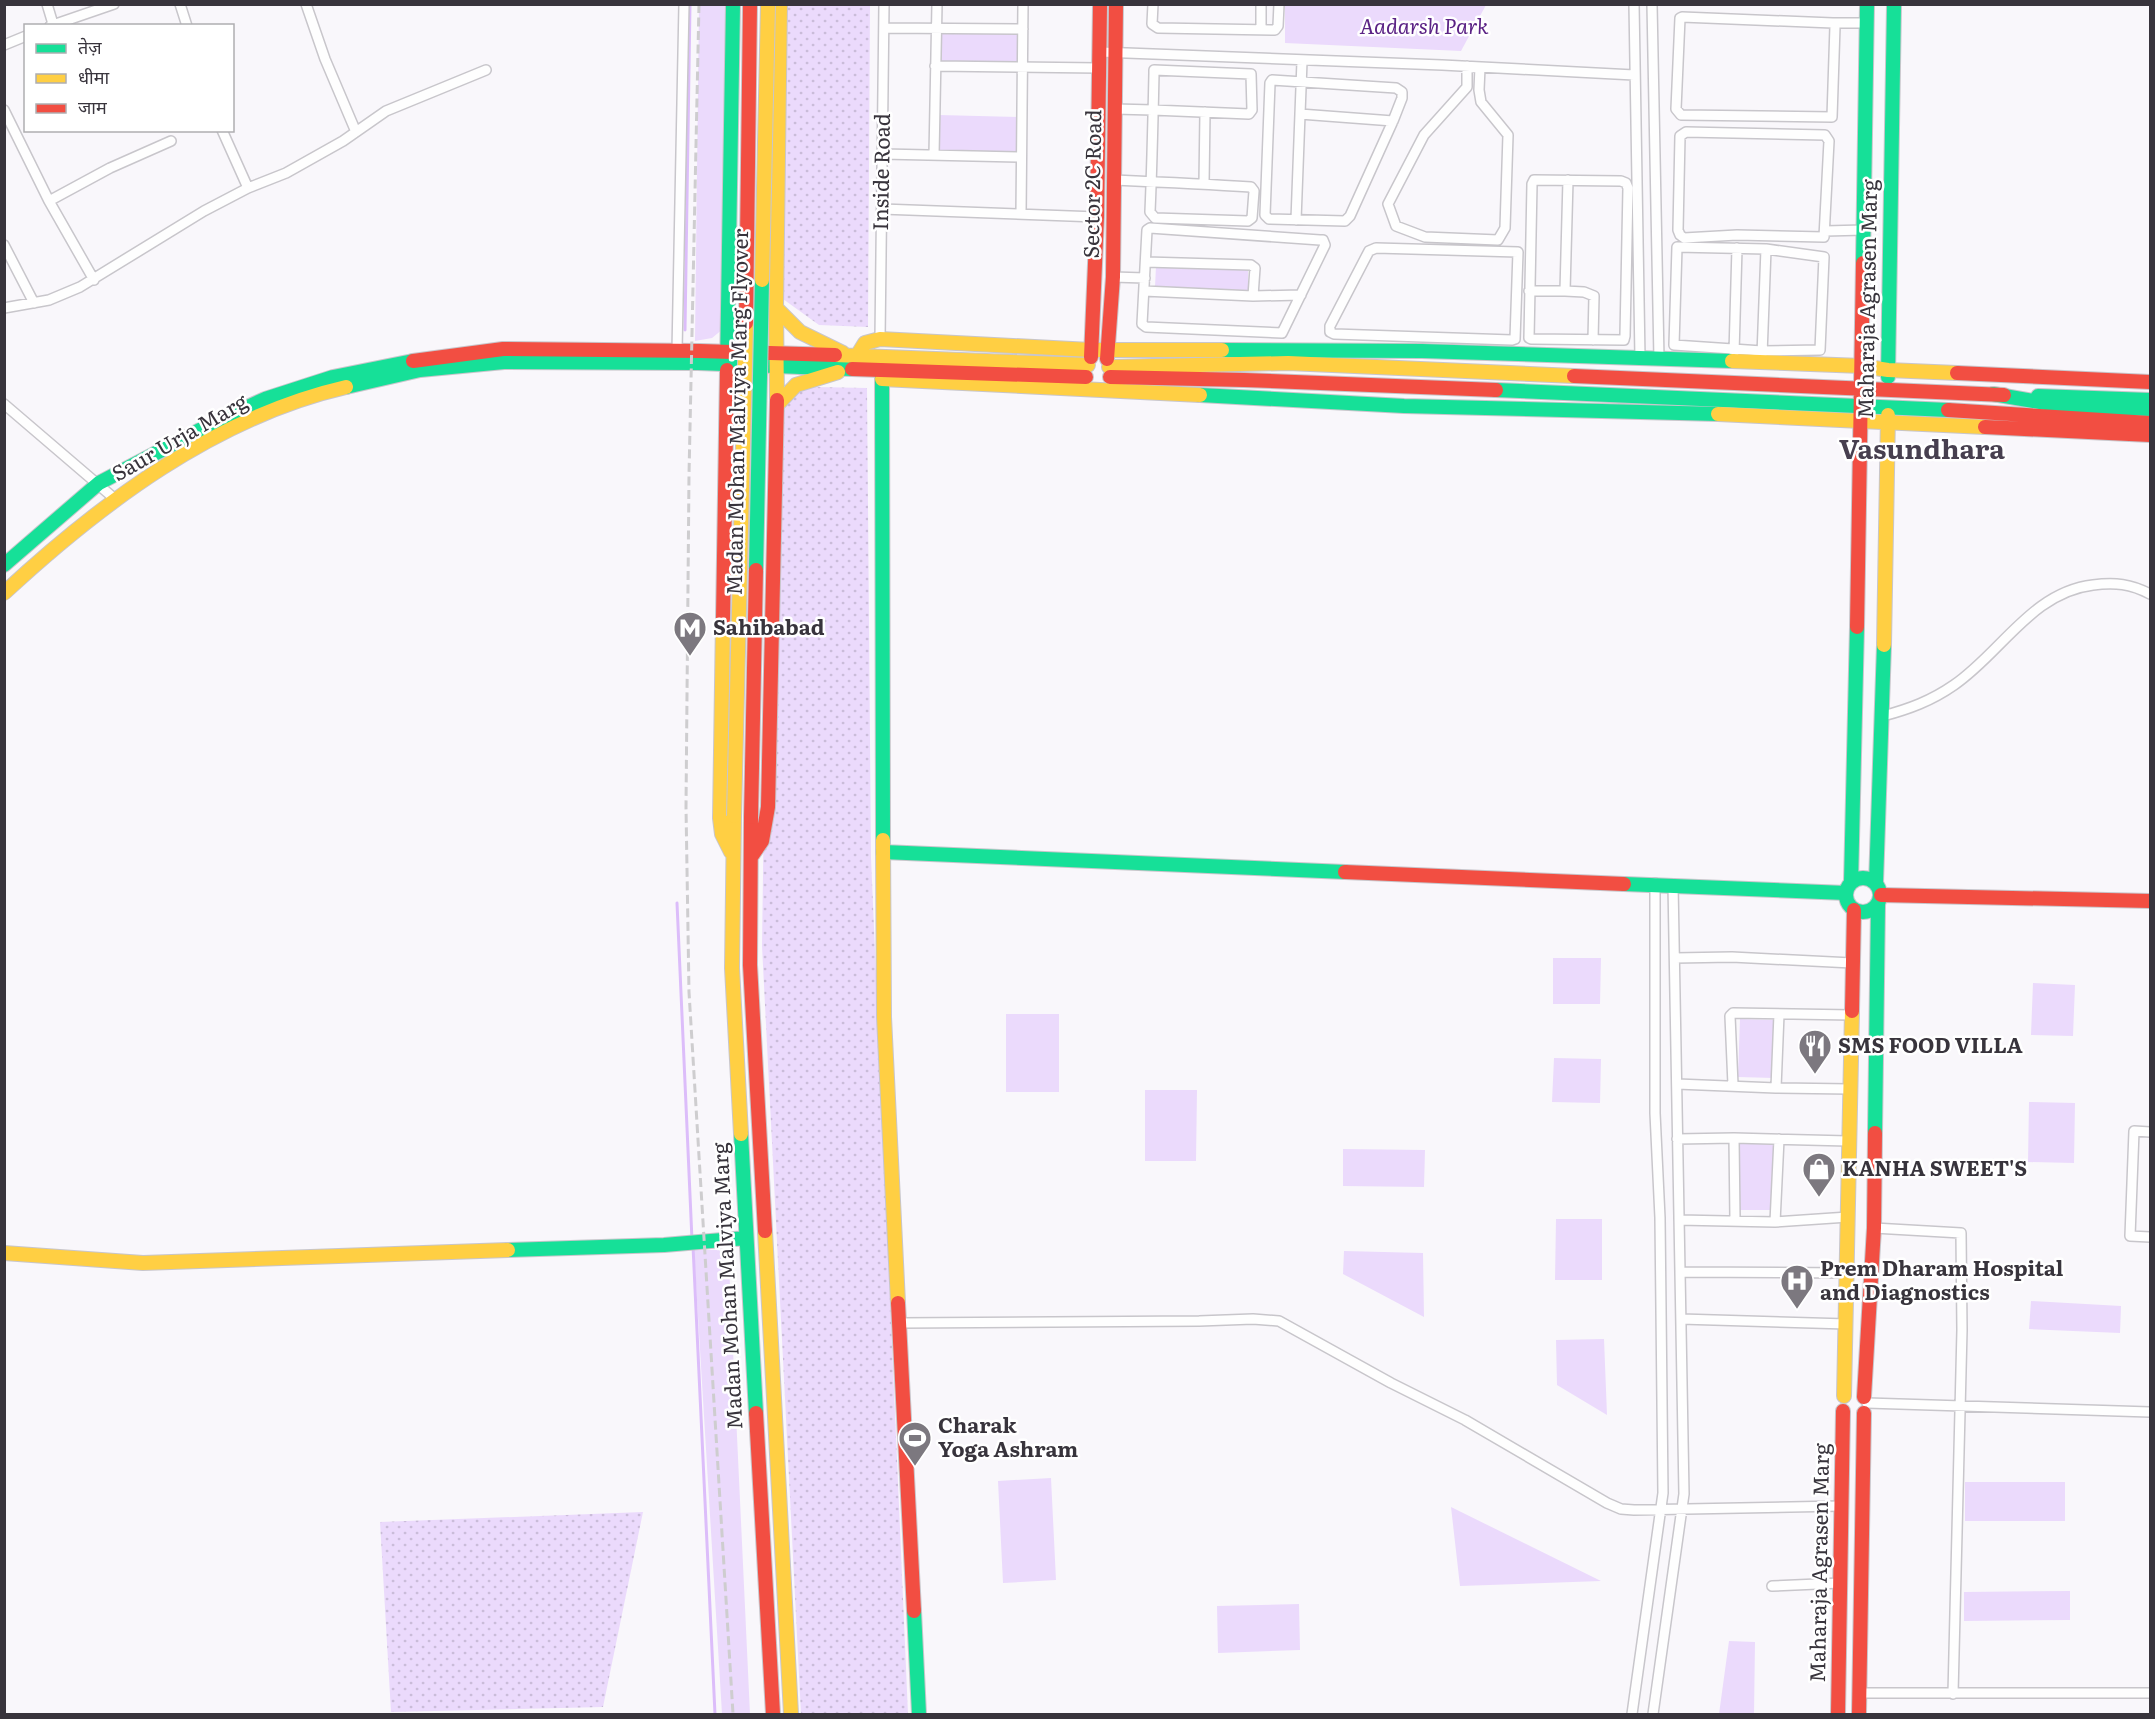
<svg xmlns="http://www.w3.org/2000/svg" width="2155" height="1719" font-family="Literata,'Noto Sans Devanagari',serif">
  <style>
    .grass { fill: url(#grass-dots) }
    .green { fill: #ebdafc }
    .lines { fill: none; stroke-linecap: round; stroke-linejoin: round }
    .stream { stroke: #dcbdfa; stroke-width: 3 }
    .street-casing { stroke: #c8c6cb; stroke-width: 12 }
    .fast-casing { stroke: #c8c6cb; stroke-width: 16 }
    .slow-casing { stroke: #c8c6cb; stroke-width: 16 }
    .jam-casing { stroke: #c8c6cb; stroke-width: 16 }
    .street { stroke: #fefefe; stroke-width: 9 }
    .fast { stroke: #16e098; stroke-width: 14 }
    .slow { stroke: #ffcf43; stroke-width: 14 }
    .jam { stroke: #f24e42; stroke-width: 14 }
    .rail { stroke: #cecdcf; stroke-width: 3; stroke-dasharray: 9 4.5; stroke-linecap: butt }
    .fast-bridge-casing { stroke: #c8c6cb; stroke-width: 16; stroke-linecap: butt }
    .slow-bridge-casing { stroke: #c8c6cb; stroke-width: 16; stroke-linecap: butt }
    .jam-bridge-casing { stroke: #c8c6cb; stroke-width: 16; stroke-linecap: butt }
    .fast-bridge { stroke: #16e098; stroke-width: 14 }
    .slow-bridge { stroke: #ffcf43; stroke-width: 14 }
    .jam-bridge { stroke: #f24e42; stroke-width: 14 }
    .labels { text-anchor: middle; stroke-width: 5; stroke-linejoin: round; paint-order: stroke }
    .park-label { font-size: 21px; font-style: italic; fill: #5b2385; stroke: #fff }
    .street-label { font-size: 21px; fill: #38343c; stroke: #fff }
    .poi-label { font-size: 21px; font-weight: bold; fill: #38343c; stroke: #fff; text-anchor: start }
    .district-label { font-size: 27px; font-weight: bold; fill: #473f4f; stroke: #fff }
  </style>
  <defs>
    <pattern id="grass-dots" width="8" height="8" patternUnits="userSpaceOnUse" patternTransform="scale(1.5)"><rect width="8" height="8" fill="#ebdafc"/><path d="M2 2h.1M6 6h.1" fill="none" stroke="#cabcd9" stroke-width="1.8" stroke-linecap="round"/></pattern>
  </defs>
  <rect width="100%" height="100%" fill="#f9f7fb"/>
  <path class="grass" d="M775,5h95l-2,322 -49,-2 -36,-26 -12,-30z
    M815,387l52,1 4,470 37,856h-107l-39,-768 7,-505 12,-32 13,-16z
    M643,1512l-40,195 -212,5 -11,-190z"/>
  <path class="green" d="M699,5h31l-7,324 -11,9 -17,3z
    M1285,5v-1l201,1 -25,46 -176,-8z
    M940,32l79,1v31l-80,-1z
    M939,115l79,2 -1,37 -79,-2z
    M1156,266l92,4v21l-93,-4z
    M1553,958h48l-1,46h-47z
    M2033,983l42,2 -2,51 -42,-1z
    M1006,1014h53v78h-53z
    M1740,1019l36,1 -2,58 -36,-1z
    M1554,1058l47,1 -1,44 -48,-1z
    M1145,1090h52l-1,71h-51z
    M2029,1102l46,1 -1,60 -46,-1z
    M1740,1139h35l-1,71h-34z
    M1343,1149l82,1 -1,37 -81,-1z
    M1556,1219h46v61h-47z
    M694,1250h25l10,15 21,449h-28z
    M1344,1251l79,2 1,64 -81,-43z
    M2031,1301l90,5 -1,27 -91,-4z
    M1604,1339l3,76 -50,-30 -1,-45z
    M1051,1478l5,102 -53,3 -5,-102z
    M1965,1482h100v39h-100z
    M1451,1507l150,74 -141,5z
    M2070,1591v29l-106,1v-29z
    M1299,1604l1,46 -82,3 -1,-47z
    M1729,1641l26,1 -1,72h-35z"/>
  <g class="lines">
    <path class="stream" d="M685,330l5,-326
      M677,903l15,337
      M693,1246l22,468"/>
    <g class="street-casing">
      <path id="street" d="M47,4l6,20
        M180,4l7,22
        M306,4l19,55 31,73
        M1153,4l-1,20 6,4 117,2 3,-4 1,-22
        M1634,4l6,354
        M1652,4l7,355
        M1833,23l2,3 -3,91 -151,-2 -5,-6 4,-91 2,-1 151,6h34
        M50,26l64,-22
        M884,28l139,1
        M1261,30v-26
        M4,45l22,-9
        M1100,52l342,13 192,10
        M935,66l164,2
        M1467,66v21l-43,48 -36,69 8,22 29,11 73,3 7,-12 3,-93 -27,-33 -2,-12 1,-23
        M1272,80l124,8 6,4v6l-9,23 -43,95 -5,5 -76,-2 -4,-4 5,-132z
        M4,110l45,91 45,79
        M1300,114l93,7
        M222,130l26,58
        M1686,132l139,3 4,6 -5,96 -87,-2 -53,3 -4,-3 -2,-5 2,-94z
        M883,154l138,3
        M934,155l3,-151
        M1114,180c46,2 91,4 137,7l3,4 -2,27 -4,3 -93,-3 -5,-6c2,-46 3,-93 4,-139v-3l97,4 1,36 -3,4 -96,-4 -38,-1
        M1534,180l87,1 5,2 2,5 -3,148 -1,4 -93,-1 -2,-1 3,-154z
        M1568,180l-3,111 19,1 10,4 -1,44
        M1204,184l1,-72
        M49,201l61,-33 61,-27
        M882,209l215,8
        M1021,214l2,-210
        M1296,220l6,-159
        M1150,228l170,12h3l2,5 -43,88 -136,-6 -4,-3 5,-94z
        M1825,231l39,-1
        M4,245l30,58
        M1677,247l89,2 58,8 -4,93 -58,1 -88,-6z
        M1376,248l142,4 -3,87 -3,1 -178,-6 -4,-2v-6l39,-75z
        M1113,277l32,1
        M1144,291l109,5 2,-28 -4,-3 -105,-3
        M1529,291h36
        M1253,296l48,-1
        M4,308l45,-8 31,-13 124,-76 44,-23 38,-15 57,-32 43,-30 100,-41
        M880,339l4,-335
        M677,351l7,-347
        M1734,353l3,-105
        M1762,355l4,-106
        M4,404l111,95
        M1883,716c26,-7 48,-15 71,-31 47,-32 78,-93 139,-100 22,-3 38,-1 57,9
        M1675,958l57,-1 120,6
        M1677,1084l99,4 74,1
        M1733,1085l-3,-69 3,-3 119,2
        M1776,1088l3,-74
        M2150,1132l-16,-1 -4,105 20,1
        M1734,1138l1,82
        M1677,1139l57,-1 114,3
        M1679,1220l96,2 73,-5
        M1775,1222l4,-83
        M1874,1228l87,5 1,97 -9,364
        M1680,1272l167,1
        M1681,1319l166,5
        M900,1323l299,-2 54,-2 26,2 112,62 74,37 142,83 14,6 13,1 207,-4
        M1867,1403l283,9
        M1772,1586l68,-3
        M1859,1693h291
        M1632,1714l31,-221 -3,-275 -5,-105v-230
        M1653,1714l31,-220 -11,-610"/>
    </g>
    <g class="fast-casing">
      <path id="fast" d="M1863,263l4,-259
        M1222,350l200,1 310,10
        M727,370l6,-366
        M882,370l1,470
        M1888,377l6,-373
        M346,387l74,-17 84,-8 194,1 154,6
        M1496,390l452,20
        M1993,394l70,12 87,3
        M1200,395l204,11 314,8
        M2038,396l112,4
        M4,565l95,-82 118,-62 48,-22 68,-22 80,-16
        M883,852l462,20
        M1846 895a17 17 0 1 1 34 0a17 17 0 1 1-34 0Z
        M1851,883l6,-256
        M1876,883l8,-238
        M1624,884l222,9
        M1875,1133l3,-228
        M741,1134l15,279
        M508,1250l156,-5 82,-7
        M914,1611l5,103"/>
    </g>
    <g class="slow-casing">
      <path id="slow" d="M776,308l24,24 43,21
        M835,355l253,10
        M857,356l8,-13 15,-4 211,11h131
        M1732,361l130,5 26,4 69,3
        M1109,367l179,-4 286,13
        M882,379l318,16
        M777,400l-1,-92 4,-304
        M777,405l19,-20 42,-13
        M1718,414l267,13
        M4,593c96,-89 211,-176 342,-206
        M723,619l-3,199 2,16 9,18
        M1884,645l4,-230
        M734,816l-2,152 9,166
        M883,840l1,177 14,286
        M765,1231l26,483
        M4,1253l139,10 365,-13
        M1844,1396l8,-385"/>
    </g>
    <g class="jam-casing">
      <path id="jam" d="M1091,357l6,-140 3,-213
        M1107,359l6,-82 3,-273
        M413,361l90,-12 197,2 135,4
        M852,369l234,8
        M1957,373l193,9
        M1574,376l430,19
        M1110,377l134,3 252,10
        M1948,410l202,13
        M1985,427l165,8
        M723,619l4,-249
        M1857,627l6,-364
        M751,817l-1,148 15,266
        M751,857l11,-16 6,-34 9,-407
        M1345,872l279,12
        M1881,895l269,6
        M1852,1011l2,-101
        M898,1303l16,308
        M1864,1397l10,-169 1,-95
        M756,1413l17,301
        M1838,1714l5,-303
        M1859,1714l5,-301"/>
    </g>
    <use href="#street" class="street"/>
    <use href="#fast" class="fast"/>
    <use href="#slow" class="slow"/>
    <use href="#jam" class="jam"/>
    <path class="rail" d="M699,4l-10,471 -3,332 3,185 44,722"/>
    <g class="fast-bridge-casing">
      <path id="fast-bridge" d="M756,570l6,-290"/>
    </g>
    <g class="slow-bridge-casing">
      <path id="slow-bridge" d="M762,280l6,-276
        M734,816l12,-493"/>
    </g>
    <g class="jam-bridge-casing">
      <path id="jam-bridge" d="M746,323l4,-319
        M751,817l5,-247"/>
    </g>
    <use href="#fast-bridge" class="fast-bridge"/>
    <use href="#slow-bridge" class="slow-bridge"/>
    <use href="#jam-bridge" class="jam-bridge"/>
  </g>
  <defs>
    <g id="metro-pin" transform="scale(1.725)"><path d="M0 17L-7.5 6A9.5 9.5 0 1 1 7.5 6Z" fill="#7c787f" stroke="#fff"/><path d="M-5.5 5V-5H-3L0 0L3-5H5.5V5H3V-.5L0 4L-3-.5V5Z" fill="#fff"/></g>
    <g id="restaurant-pin" transform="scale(1.725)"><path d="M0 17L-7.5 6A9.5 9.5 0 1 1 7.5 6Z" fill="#7c787f" stroke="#fff"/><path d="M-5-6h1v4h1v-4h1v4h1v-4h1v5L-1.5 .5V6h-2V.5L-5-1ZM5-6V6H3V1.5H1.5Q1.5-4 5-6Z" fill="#fff"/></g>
    <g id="shop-pin" transform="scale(1.725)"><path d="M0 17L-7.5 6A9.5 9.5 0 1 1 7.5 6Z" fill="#7c787f" stroke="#fff"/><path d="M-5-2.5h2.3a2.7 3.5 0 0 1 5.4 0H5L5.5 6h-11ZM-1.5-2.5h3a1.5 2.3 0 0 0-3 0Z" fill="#fff"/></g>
    <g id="hospital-pin" transform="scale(1.725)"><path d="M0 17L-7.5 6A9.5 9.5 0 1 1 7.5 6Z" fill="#7c787f" stroke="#fff"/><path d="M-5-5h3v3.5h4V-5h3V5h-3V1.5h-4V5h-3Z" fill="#fff"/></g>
    <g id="stadium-pin" transform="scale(1.725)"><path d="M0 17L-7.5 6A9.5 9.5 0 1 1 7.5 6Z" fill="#7c787f" stroke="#fff"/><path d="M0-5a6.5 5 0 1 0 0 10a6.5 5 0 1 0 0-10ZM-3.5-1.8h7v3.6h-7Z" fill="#fff"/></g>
  </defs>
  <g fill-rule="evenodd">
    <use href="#metro-pin" x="690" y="628"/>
    <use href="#restaurant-pin" x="1815" y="1046"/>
    <use href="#shop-pin" x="1819" y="1169"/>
    <use href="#hospital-pin" x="1797" y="1281"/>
    <use href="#stadium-pin" x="915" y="1438"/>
  </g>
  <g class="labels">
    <g class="park-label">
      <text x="1424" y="34">Aadarsh Park</text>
    </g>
    <g class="street-label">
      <text transform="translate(882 172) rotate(-89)" y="7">Inside Road</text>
      <text transform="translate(1093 184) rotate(-89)" y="7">Sector 2C Road</text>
      <text transform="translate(1868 299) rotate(-89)" y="7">Maharaja Agrasen Marg</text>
      <text transform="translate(738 412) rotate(-89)" y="7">Madan Mohan Malviya Marg Flyover</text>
      <text transform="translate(180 438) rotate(-30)" y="7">Saur Urja Marg</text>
      <text transform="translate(728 1286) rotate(-93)" y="7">Madan Mohan Malviya Marg</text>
      <text transform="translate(1820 1563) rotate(-89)" y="7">Maharaja Agrasen Marg</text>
    </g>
    <g class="poi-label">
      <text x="713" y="635">Sahibabad</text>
      <text x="1838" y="1053">SMS FOOD VILLA</text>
      <text x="1842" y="1176">KANHA SWEET'S</text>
      <text x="1820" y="1276">Prem Dharam Hospital<tspan x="1820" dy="24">and Diagnostics</tspan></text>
      <text x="938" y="1433">Charak<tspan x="938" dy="24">Yoga Ashram</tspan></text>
    </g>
    <g class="district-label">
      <text x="1922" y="459">Vasundhara</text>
    </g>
  </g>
  <rect width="2155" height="1719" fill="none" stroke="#38343c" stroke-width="12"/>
  <rect x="24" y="24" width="210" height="108" fill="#ffffff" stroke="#afaeb1" stroke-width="1.5"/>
  <rect x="36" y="44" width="30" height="9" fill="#16e098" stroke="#afaeb1" stroke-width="1.5"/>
  <text x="78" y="54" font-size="18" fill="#38343c">तेज़</text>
  <rect x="36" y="74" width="30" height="9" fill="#ffcf43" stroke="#afaeb1" stroke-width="1.5"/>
  <text x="78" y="84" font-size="18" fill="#38343c">धीमा</text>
  <rect x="36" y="104" width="30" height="9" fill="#f24e42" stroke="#afaeb1" stroke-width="1.5"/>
  <text x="78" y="114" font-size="18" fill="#38343c">जाम</text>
</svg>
